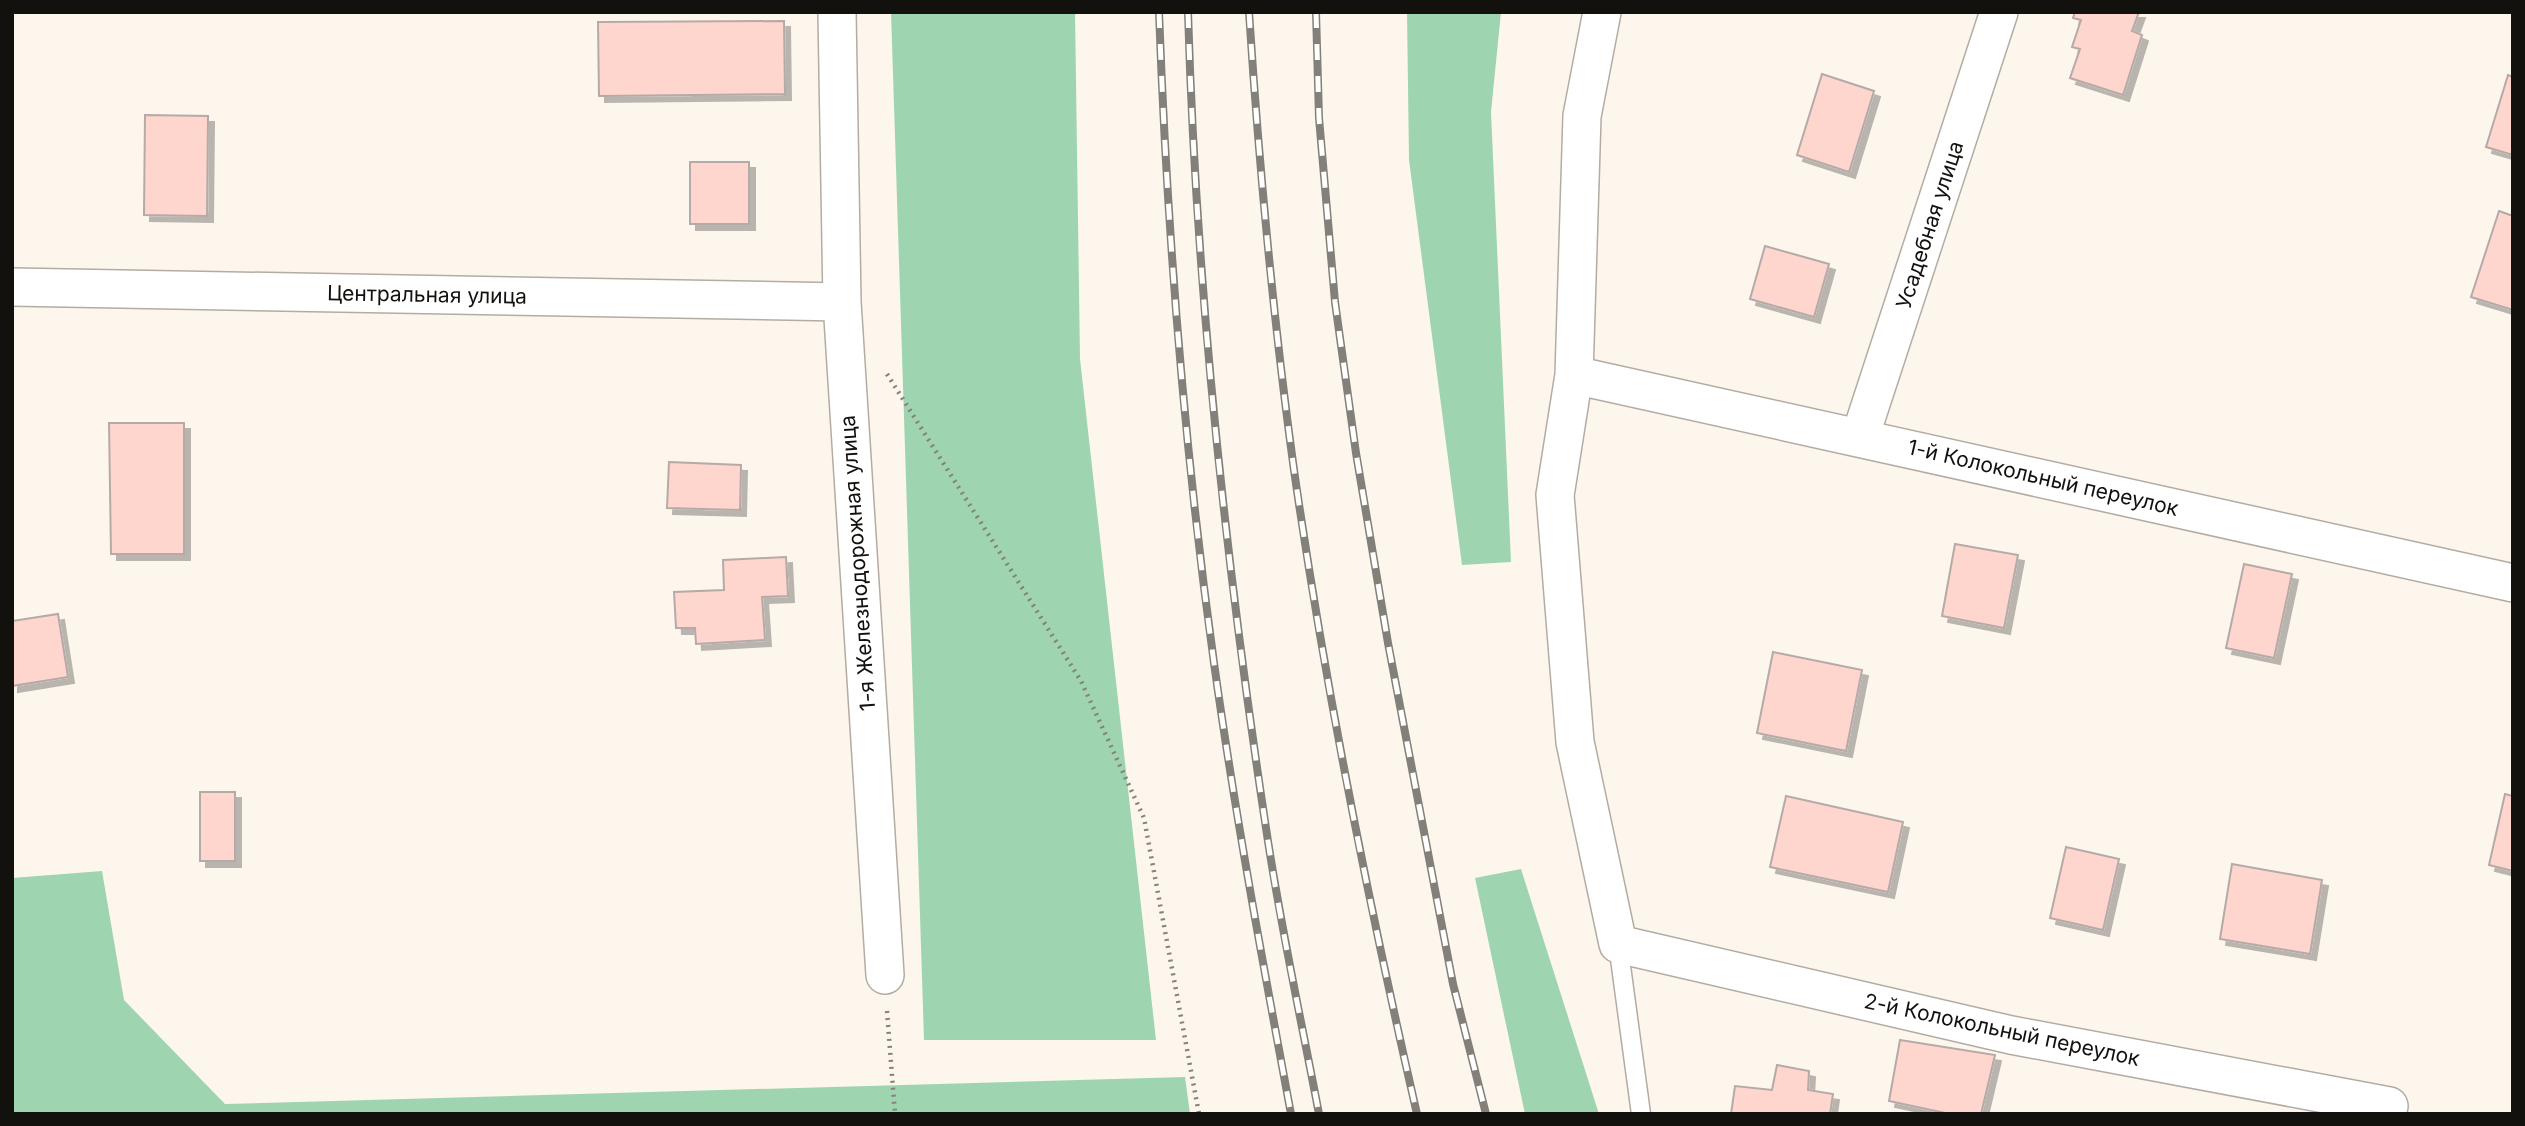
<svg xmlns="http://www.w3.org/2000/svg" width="2525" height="1126" font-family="Inter,sans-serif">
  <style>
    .green { fill: #9ed5b0 }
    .building { fill: #ffd6cd; stroke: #b6aaa8; stroke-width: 2; filter: url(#shadow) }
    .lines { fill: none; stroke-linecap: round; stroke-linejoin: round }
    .lane-casing { stroke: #b3aca4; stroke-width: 21 }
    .street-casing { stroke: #b3aca4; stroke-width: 40 }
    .path { stroke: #86817b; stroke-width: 4.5; stroke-dasharray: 2 5; stroke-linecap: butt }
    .lane { stroke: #fff; stroke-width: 18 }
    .street { stroke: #fff; stroke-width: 37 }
    .rail-casing { stroke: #837f79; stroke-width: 8 }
    .rail { stroke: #fff; stroke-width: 5; stroke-dasharray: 16; stroke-linecap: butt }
    .labels { text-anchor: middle; stroke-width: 5; stroke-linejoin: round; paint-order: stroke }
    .street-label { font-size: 21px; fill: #13110e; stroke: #fff }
  </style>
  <defs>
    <filter id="shadow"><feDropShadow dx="6" dy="6" stdDeviation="0" flood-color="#0004"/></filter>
  </defs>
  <rect width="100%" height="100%" fill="#fdf6ed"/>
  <path class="green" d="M891,12h184l5,347 76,681h-232z
    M1407,12h94l-10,100 20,450 -49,3 -53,-405z
    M1521,869l78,245h-74l-50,-236z
    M102,871l22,129 101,104 960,-27 5,37h-1178v-236z"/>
  <path class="building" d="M2075,12h64l-7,19 10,4 -19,60 -53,-17 10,-29 -8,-2 9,-27 -8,-2z
    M784,21l1,73 -186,2 -1,-74z
    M1822,74l52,17 -25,81 -52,-17z
    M2508,75l5,2v78l-27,-8z
    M145,115l63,1 -1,100 -63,-1z
    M690,162h59v62h-59z
    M2499,211l14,5v94l-42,-13z
    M1765,246l64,18 -15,53 -64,-18z
    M109,423h75v131h-73z
    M669,462l72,3 -1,45 -73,-2z
    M1955,544l63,11 -14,73 -62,-12z
    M786,557l2,39 -26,1 3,43 -69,4 -1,-16h-19l-2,-36 50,-2 -1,-30z
    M2244,564l48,10 -18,84 -48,-10z
    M58,614l10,63 -56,9v-65z
    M1773,652l89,18 -16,81 -89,-18z
    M200,792h35v69h-35z
    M2505,794l8,2v75l-24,-6z
    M1786,796l117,26 -15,70 -118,-25z
    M2066,847l53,12 -16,71 -53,-12z
    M2232,864l90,16 -12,74 -90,-15z
    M1900,1040l95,15 -14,59h-31l-61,-13z
    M1777,1065l32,6 -1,19 25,4 -3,20h-99l4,-28 37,4z"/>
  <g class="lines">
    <g class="lane-casing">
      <path id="lane" d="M1618,944l23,170"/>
    </g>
    <g class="street-casing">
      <path id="street" d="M837,12l5,290 43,673
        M1602,12l-20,104 -8,259 -19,120 20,247 43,202 393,91 378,71
        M12,287l830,15
        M1574,375l939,208
        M1860,437l139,-425"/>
    </g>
    <path class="path" d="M887,374l194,307 63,137 55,296
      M887,1011l8,103"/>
    <use href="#lane" class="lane"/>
    <use href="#street" class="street"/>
    <g class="rail-casing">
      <path id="rail" d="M1159,12c8,218 25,435 55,651 21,151 49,301 77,451
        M1188,12c8,274 37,546 78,816 14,96 35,191 53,286
        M1249,12c10,153 24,306 45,458 31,216 74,431 123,644
        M1316,12l3,106 16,184 21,151 32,190 65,341 33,130"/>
    </g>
    <use href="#rail" class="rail"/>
  </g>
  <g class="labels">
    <g class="street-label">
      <text transform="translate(1930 225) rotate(-72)" y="7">Усадебная улица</text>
      <text transform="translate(427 295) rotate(1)" y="7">Центральная улица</text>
      <text transform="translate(2043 478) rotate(13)" y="7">1-й Колокольный переулок</text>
      <text transform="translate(858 563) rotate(-94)" y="7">1-я Железнодорожная улица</text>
      <text transform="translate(2002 1030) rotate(12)" y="7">2-й Колокольный переулок</text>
    </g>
  </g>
  <rect width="2525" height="1126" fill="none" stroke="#13110e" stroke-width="28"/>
</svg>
